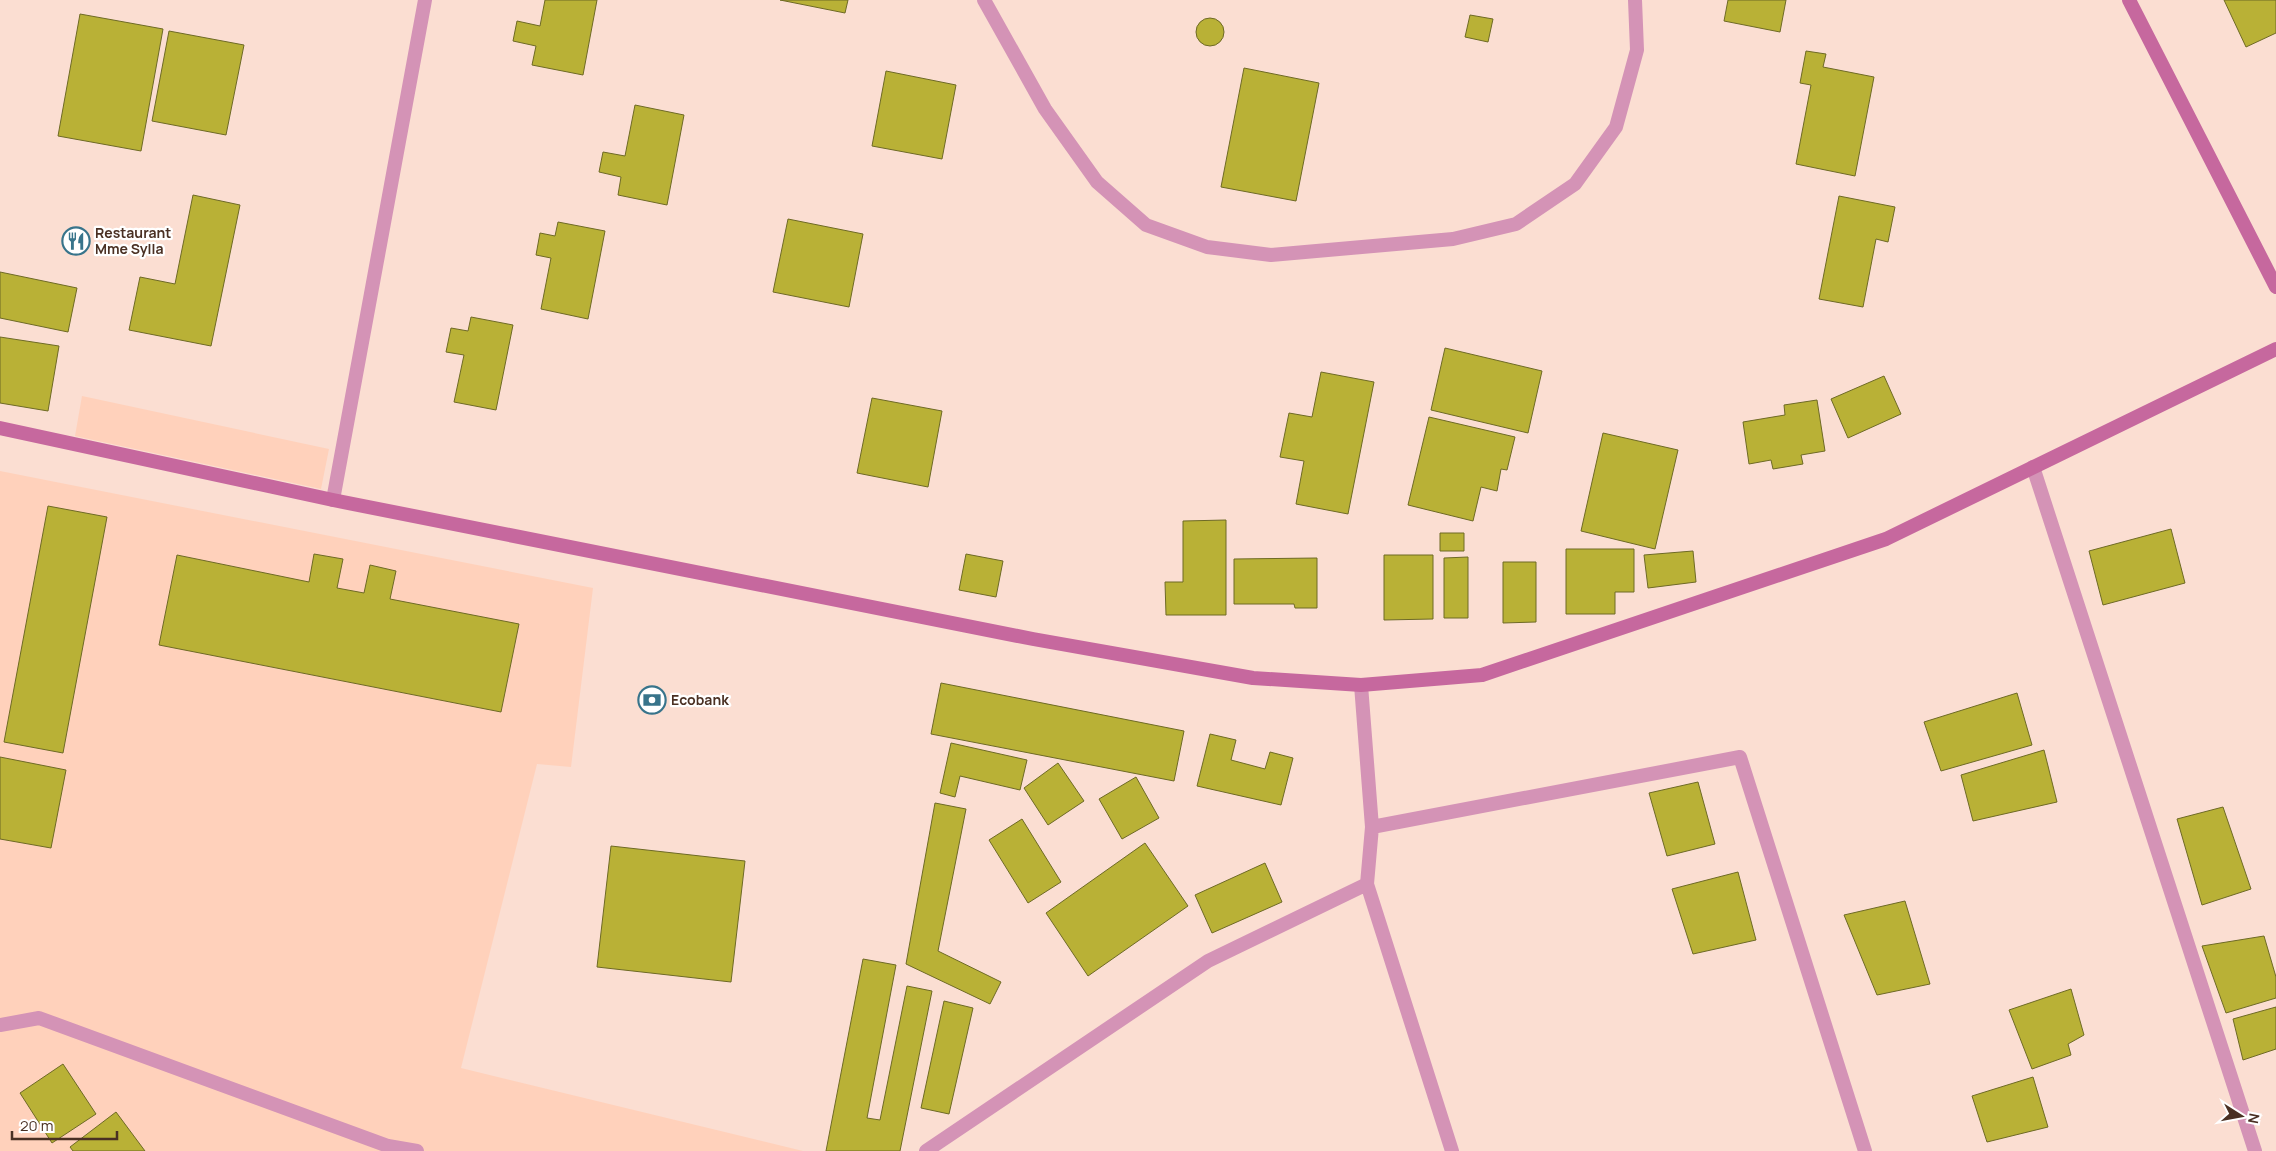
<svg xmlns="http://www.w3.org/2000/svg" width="2276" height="1151" font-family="Manrope,sans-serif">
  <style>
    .built { fill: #ffd1bb }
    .building { fill: #b9b136; stroke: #6e6a25 }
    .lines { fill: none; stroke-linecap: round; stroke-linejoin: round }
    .minor { stroke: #d493b6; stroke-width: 14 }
    .secondary { stroke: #c6689e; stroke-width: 14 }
    .labels { text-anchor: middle; stroke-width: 4.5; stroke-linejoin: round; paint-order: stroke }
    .poi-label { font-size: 14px; font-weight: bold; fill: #4a3023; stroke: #fff; text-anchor: start }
  </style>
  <rect width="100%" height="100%" fill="#fbded2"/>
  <path class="built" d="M82,396l247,53 -8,40 -246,-53z
    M0,471l593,117 -22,179 -34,-3 -76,304 342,83h-803z"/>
  <path class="building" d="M545,0h52l-14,75 -51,-10 4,-19 -23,-5 4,-20 23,5z
    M780,0h68l-3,13z
    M1728,0h58l-6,32 -56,-11z
    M2224,0h52v33l-30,14z
    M80,14l83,15 -22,122 -83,-15z
    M1470,15l23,4 -5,23 -23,-5z
    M1196 32a14 14 0 1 1 28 0a14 14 0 1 1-28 0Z
    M169,31l75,14 -18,90 -74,-14z
    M1806,51l20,3 -3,13 51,10 -19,99 -59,-12 15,-79 -11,-2z
    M1244,68l75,15 -23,118 -75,-14z
    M886,71l70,14 -14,74 -70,-13z
    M635,105l49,10 -17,90 -49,-10 3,-18 -22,-5 4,-20 22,4z
    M193,195l47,10 -29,141 -82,-16 11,-53 35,7z
    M1839,196l56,11 -7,35 -12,-3 -13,68 -44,-8z
    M788,219l75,15 -14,73 -76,-15z
    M558,222l47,9 -17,88 -47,-10 10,-51 -15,-3 4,-22 15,3z
    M0,272l77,16 -9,44 -68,-14z
    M471,317l42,8 -17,85 -42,-8 10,-47 -18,-3 5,-24 17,3z
    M0,337l59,9 -11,65 -48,-8z
    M1445,348l97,23 -14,62 -97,-23z
    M1321,372l53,10 -26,132 -52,-10 8,-43 -24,-4 9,-44 23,4z
    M1884,376l17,38 -53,24 -17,-39z
    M872,398l70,13 -14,76 -71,-14z
    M1817,400l8,51 -24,4 2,9 -30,5 -2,-9 -22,4 -6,-42 42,-7 -1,-10z
    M1429,417l86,20 -8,33 -6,-1 -4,22 -16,-4 -8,34 -65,-16z
    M1603,433l75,17 -23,99 -74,-18z
    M48,506l59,11 -44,236 -59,-11z
    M1226,520v95h-60l-1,-33h18v-61z
    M2171,529l14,54 -82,22 -14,-54z
    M1440,533h24v18h-24z
    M1566,549h68v43h-19v22h-49z
    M1693,551l3,31 -48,6 -4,-33z
    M314,554l29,5 -6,29 27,5 6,-28 26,6 -6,28 129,25 -18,88 -342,-67 18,-90 132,27z
    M966,554l37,7 -7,36 -37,-7z
    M1384,555h49v64l-49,1z
    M1468,557v61h-24v-60z
    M1317,558v50h-22l-1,-4h-60v-45z
    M1503,562h33v60l-33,1z
    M941,683l243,48 -10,50 -243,-47z
    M2017,693l15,52 -91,26 -17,-49z
    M1210,734l26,6 -5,20 34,9 5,-17 23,6 -12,47 -84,-19z
    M951,743l76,17 -7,30 -60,-14 -5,21 -15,-4z
    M2044,750l13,52 -84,19 -12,-46z
    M0,757l66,13 -15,78 -51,-9z
    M1058,763l26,38 -36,24 -24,-37z
    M1136,777l23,41 -37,21 -23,-40z
    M1698,782l17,62 -48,12 -18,-63z
    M935,803l31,6 -28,142 63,31 -11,22 -84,-40z
    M2223,807l28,82 -49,16 -25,-86z
    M1022,819l39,63 -33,21 -39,-63z
    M1145,843l43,63 -100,70 -42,-63z
    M611,846l134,15 -14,121 -134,-15z
    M1265,863l17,39 -70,31 -17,-38z
    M1738,872l18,68 -63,14 -21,-65z
    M1905,901l25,83 -53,11 -33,-80z
    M2264,936l12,41v21l-50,15 -24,-67z
    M863,959l33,6 -29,153 13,2 27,-134 25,5 -32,160h-74z
    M2071,989l13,46 -16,9 3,11 -39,14 -23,-59z
    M944,1001l29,7 -24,106 -28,-6z
    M2276,1007v42l-33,11 -10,-41z
    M63,1064l33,50 -44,29 -32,-50z
    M2033,1077l15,50 -61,15 -15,-46z
    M116,1112l29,39h-72l-3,-4z"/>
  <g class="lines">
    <path class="minor" d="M984,0l61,109 52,73 49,43 61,22 64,8 182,-16 63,-15 59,-40 41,-57 21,-77 -2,-50
      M2033,467l222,684
      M333,500l92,-500
      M1361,685l11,142 -5,57 85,267
      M1372,827l368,-70 125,394
      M0,1025l39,-7 349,128 29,5
      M926,1151l282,-190 159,-77"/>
    <path class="secondary" d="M2129,0l147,287
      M0,428l333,72 700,139 220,39 108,7 121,-10 404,-136 390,-190"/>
  </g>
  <defs>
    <g id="restaurant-ring" transform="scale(1.4375)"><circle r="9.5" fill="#fff" stroke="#38748b" stroke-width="1.5"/><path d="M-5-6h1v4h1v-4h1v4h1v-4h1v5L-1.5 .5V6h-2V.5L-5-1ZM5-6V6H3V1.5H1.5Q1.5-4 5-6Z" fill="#38748b"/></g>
    <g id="bank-ring" transform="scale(1.4375)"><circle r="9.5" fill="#fff" stroke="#38748b" stroke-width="1.5"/><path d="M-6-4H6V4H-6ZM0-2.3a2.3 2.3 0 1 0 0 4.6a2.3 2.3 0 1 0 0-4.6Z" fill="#38748b"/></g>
  </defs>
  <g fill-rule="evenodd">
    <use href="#restaurant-ring" x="76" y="241"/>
    <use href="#bank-ring" x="652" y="700"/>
  </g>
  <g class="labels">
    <g class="poi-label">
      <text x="95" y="238">Restaurant<tspan x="95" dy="16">Mme Sylla</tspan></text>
      <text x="671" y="705">Ecobank</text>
    </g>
  </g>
  <g transform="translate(2241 1116) rotate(101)" stroke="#ffffff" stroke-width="4" paint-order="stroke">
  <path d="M0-4L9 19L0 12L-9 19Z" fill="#4a3023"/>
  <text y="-8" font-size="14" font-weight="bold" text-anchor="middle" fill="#4a3023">N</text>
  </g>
  <path d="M12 1131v8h105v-8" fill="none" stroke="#4a3023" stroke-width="2.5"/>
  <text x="20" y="1131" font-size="15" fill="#4a3023" stroke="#ffffff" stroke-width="4" paint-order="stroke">20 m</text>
</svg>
